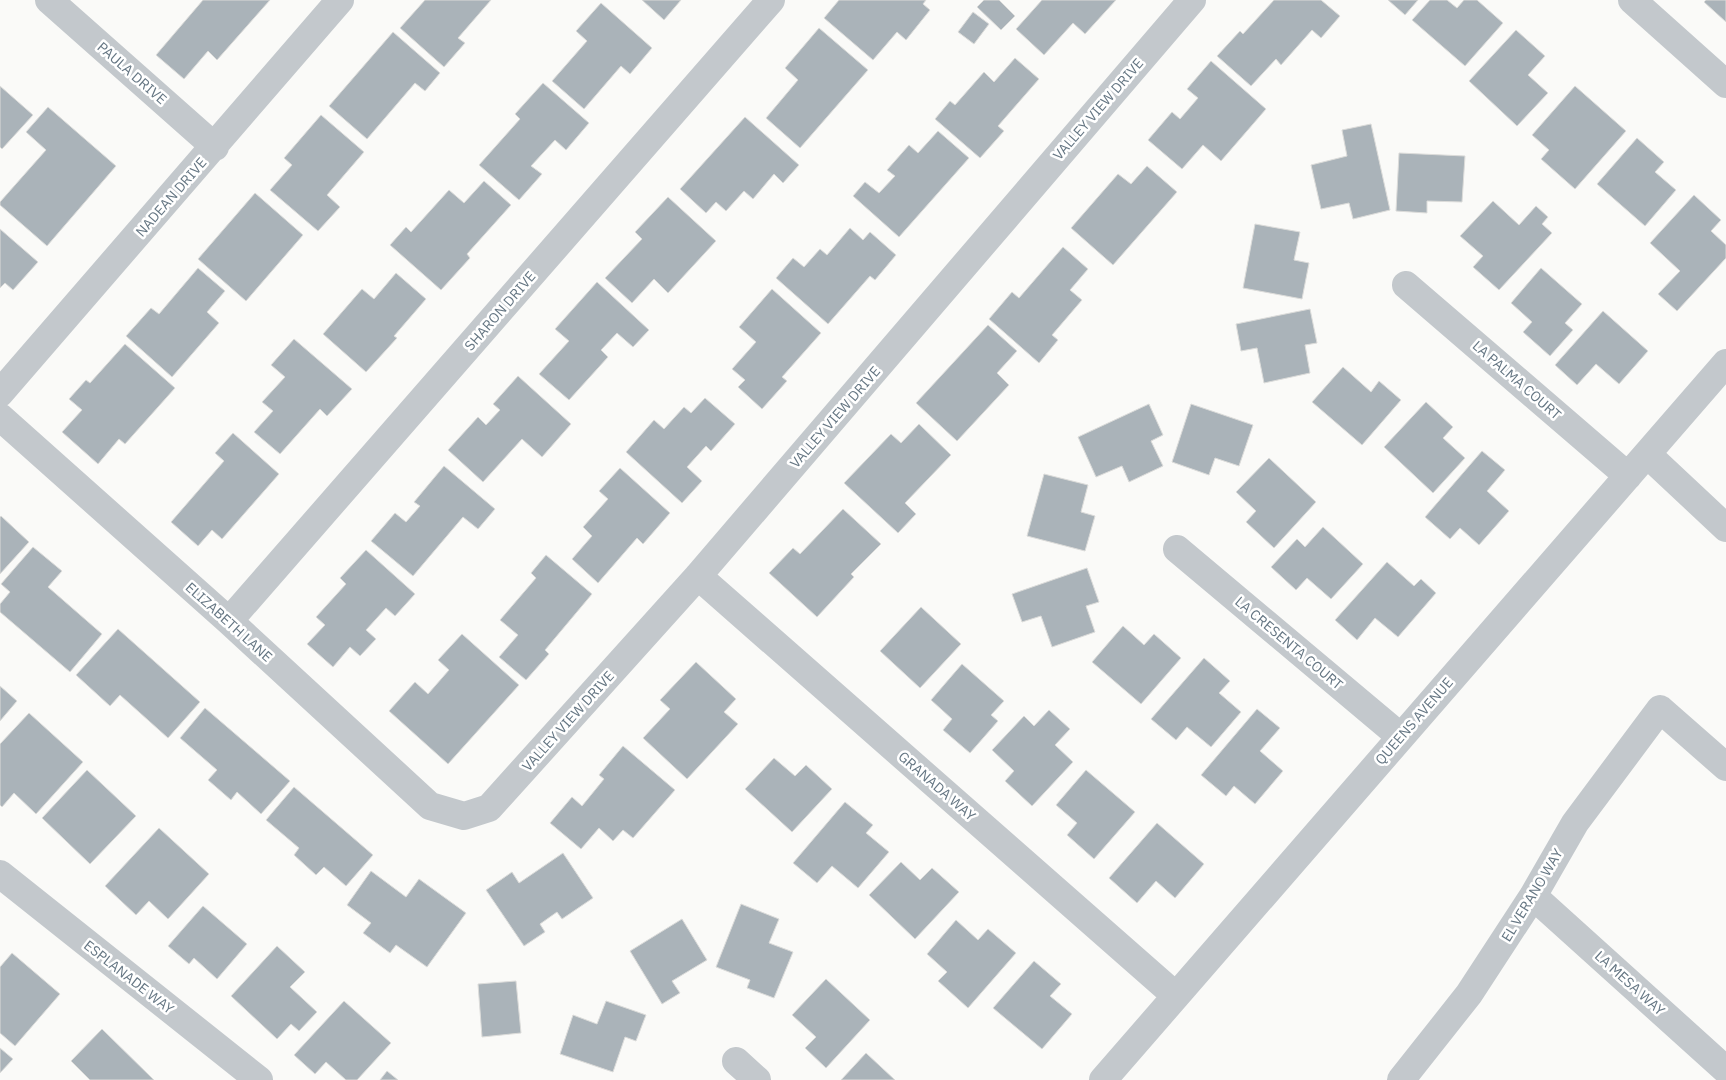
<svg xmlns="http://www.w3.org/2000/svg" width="1726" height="1080" font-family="'IBM Plex Sans',sans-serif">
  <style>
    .building { fill: #aab3b9; stroke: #dcdcda }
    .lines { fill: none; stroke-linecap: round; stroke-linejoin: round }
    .minor { stroke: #c3c8cc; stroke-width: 28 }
    .labels { text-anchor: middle; stroke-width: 5; stroke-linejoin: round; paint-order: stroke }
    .street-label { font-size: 14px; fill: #657683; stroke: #fff }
  </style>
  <rect width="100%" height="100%" fill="#fafaf8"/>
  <path class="building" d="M203,0h67l-53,60 -9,-9 -24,28 -28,-24z
    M425,0h66l-33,38 7,5 -21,24 -44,-39z
    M642,0h39l-17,20z
    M839,0h87l-3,4 7,6 -24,30 -9,-8 -24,28 -49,-42z
    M984,0h15l16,16 -14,14 -24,-23z
    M1042,0h74l-31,34 -12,-11 -29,32 -28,-26z
    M1274,0h47l19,16 -19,22 -9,-8 -31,35 -5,-6 -25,27 -34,-30 23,-25 3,3z
    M1388,0h30l-13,15z
    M1430,0h17l10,8 7,-8h13l26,23 -38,43 -53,-46z
    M1706,0h20v22l-22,-20z
    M601,3l51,45 -22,26 -9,-8 -37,43 -32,-28 35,-40 -11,-10z
    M973,12l16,12 -15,20 -16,-12z
    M819,28l49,42 -68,78 -34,-30 32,-38 -13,-12z
    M1516,30l29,26 -17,19 20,18 -31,33 -48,-45z
    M393,32l47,41 -15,18 -10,-8 -48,56 -38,-33z
    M1015,58l24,21 -41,47 6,5 -24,27 -45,-39 15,-18 5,4 29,-33 10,10z
    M1211,61l55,48 -45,52 -18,-16 -21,24 -34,-29 24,-28 8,7 18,-21 -11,-9z
    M543,83l46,40 -23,27 -11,-10 -24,26 11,8 -23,26 -40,-35 41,-46 -5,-5z
    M0,86l33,29 -31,34 -2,-2z
    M1575,86l51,45 -51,58 -34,-30 8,-9 -17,-15z
    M48,107l68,59 -69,80 -47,-41v-3l46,-52 -20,-18z
    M321,115l43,37 -37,43 13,12 -22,24 -48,-41 22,-25 -8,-7z
    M745,117l54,48 -16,18 -9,-9 -21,25 -9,-8 -18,20 -10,-9 -10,11 -26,-24z
    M1371,124l19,86 -37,9 -4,-16 -28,6 -10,-44 36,-9 -5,-26z
    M938,131l31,27 -70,79 -46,-41 12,-14 14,11 16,-17 -8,-6 22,-25 9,8z
    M1637,138l27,24 -9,10 21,18 -31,36 -48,-42z
    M1399,153l66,3 -3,46 -35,-1v12l-31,-2z
    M1147,166l30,26 -64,73 -42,-37 47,-54 13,10z
    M484,181l27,24 -44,49 3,4 -29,32 -51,-45 16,-18 5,5 38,-42 15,13z
    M255,193l48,42 -57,66 -48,-42z
    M1694,195l27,25 -10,11 15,14v13l-49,53 -19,-17 22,-23 -30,-28z
    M668,197l48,44 -48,52 -14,-14 -22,24 -27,-25 37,-39 -7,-7z
    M1493,201l26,24 17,-19 12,11 -6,7 10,9 -53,57 -26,-23 10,-11 -23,-20z
    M1255,224l45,8 -6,28 15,3 -7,36 -59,-11z
    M850,228l13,12 7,-8 26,23 -21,25 -5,-4 -42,48 -52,-46 17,-20 11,9 16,-18 7,6z
    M0,229l38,33 -25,28 -8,-7 -5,5z
    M1063,247l25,22 -18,21 12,10 -30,35 6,5 -19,23 -50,-44 23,-27 7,6z
    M198,268l27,23 -18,21 12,11 -47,54 -46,-41 25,-28 8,6z
    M1541,268l41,36 -17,19 8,7 -23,26 -27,-24 9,-10 -21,-19z
    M396,273l30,26 -32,37 3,2 -31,34 -43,-38 39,-45 12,10z
    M597,282l52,48 -16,17 -16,-14 -16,17 7,7 -39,43 -30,-26 30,-33 -14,-12z
    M772,289l49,44 -39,44 5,4 -25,28 -24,-22 7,-7 -13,-11 24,-27 -17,-15z
    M1310,309l7,34 -12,2 5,28 -46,10 -7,-35 -16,3 -5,-27z
    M1603,311l45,40 -29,33 -23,-20 -19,21 -22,-20z
    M988,325l29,26 -20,22 12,12 -52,56 -41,-38z
    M294,339l58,50 -25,27 -7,-7 -40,45 -26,-22 19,-21 -11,-9 23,-25 -14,-12z
    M125,344l50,44 -50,56 -6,-5 -21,25 -36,-32 20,-22 -13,-11 17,-19 4,3z
    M1343,367l28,25 8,-11 22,19 -39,45 -50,-43z
    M518,376l53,48 -29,33 -20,-18 -39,43 -35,-32 30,-33 8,8 14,-15 -7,-6z
    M705,398l30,26 -24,27 -5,-5 -19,21 15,14 -20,22 -56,-51 28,-32 10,9 20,-22 7,6z
    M1426,402l27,25 -10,11 22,20 -32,35 -49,-46z
    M1149,404l14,31 -12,6 12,25 -34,16 -7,-16 -26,11 -18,-40z
    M1191,404l62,21 -14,41 -24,-8 -6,17 -37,-13z
    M919,424l32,31 -46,48 11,11 -18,19 -54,-50 47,-49 10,9z
    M233,433l46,41 -57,65 -10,-9 -14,16 -27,-24 53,-61 -9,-8z
    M1482,451l23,19 -18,21 22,20 -30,34 -19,-17 -10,11 -25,-22z
    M1269,458l47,44 -42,46 -28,-26 10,-11 -20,-19z
    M444,466l51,43 -17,20 -15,-12 -50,59 -42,-35 24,-28 11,9 14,-16 -6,-4z
    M620,468l50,45 -27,31 -6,-6 -39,45 -26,-24 20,-23 -9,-9 25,-28 -9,-8z
    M1044,474l44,11 -7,27 14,4 -10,35 -58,-15z
    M843,509l38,35 -30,30 3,3 -37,40 -48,-44 24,-25 7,6z
    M1,516l28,26 -29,32v-57z
    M1323,527l40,37 -32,35 -24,-21 -11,12 -25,-23 26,-28 8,8z
    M33,547l29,24 -14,16 54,47 -32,38 -70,-60v-8l10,-12 -9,-8z
    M366,550l49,44 -20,22 -9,-8 -20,22 10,9 -16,17 -10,-9 -17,20 -26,-23 18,-19 -9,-8 30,-33 -6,-6z
    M546,555l46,39 -47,56 4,4 -23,26 -27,-23 19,-22 -18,-15 36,-42 -5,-5z
    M1387,562l27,24 7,-7 15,14 -38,44 -23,-19 -18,22 -22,-20z
    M1087,568l12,34 -13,4 9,26 -43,15 -11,-31 -19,6 -10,-28z
    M921,607l40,37 -41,44 -40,-37z
    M1123,626l21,19 10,-11 27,24 -40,46 -49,-42z
    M118,629l82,73 -32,36 -48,-43 -10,11 -34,-31z
    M462,634l57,51 -71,79 -59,-53 26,-29 13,12 21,-24 -11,-10z
    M1204,658l26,23 -11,12 22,19 -30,35 -24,-20 -11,13 -25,-21z
    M696,662l40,37 -12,13 14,12 -51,55 -44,-41 27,-29 -10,-9z
    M962,664l42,37 -13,14 7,6 -28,32 -27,-23 9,-11 -21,-19z
    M0,686l17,15 -17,20z
    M205,708l85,73 -29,33 -24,-22 -6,8 -23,-20 9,-10 -37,-32z
    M1257,709l23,19 -20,23 23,20 -28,33 -21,-18 -8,10 -25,-21z
    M1049,710l21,19 -15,16 18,17 -41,44 -27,-25 9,-10 -22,-21 32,-34 10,10z
    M29,713l54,49 -47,52 -22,-21 -12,14 -2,-2v-61z
    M623,746l52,44 -42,48 -10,-8 -10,11 -14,-13 -18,21 -31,-26 22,-26 10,9 22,-27 -5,-4z
    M774,758l21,18 11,-11 26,24 -40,43 -47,-43z
    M87,770l49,46 -46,48 -48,-46z
    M1086,770l49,42 -41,47 -27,-24 10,-12 -21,-18z
    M294,787l79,68 -27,31 -22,-19 -8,8 -22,-20 5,-7 -33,-28z
    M845,802l28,23 -7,8 23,19 -31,36 -26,-22 -15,17 -24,-20z
    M1157,823l47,41 -29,34 -19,-17 -19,22 -28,-25z
    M159,828l50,46 -41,45 -19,-18 -13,14 -31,-29z
    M563,853l30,45 -31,21 -5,-7 -17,12 5,8 -21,14 -38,-56 26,-18 7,11z
    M901,862l19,18 12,-12 27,24 -44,47 -46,-44z
    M371,871l35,26 13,-18 47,34 -39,54 -31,-22 -6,8 -27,-20 8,-10 -24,-18z
    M741,904l38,15 -10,24 24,9 -19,46 -27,-10 3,-8 -34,-13z
    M203,906l44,38 -30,35 -23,-21 -5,6 -21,-18z
    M682,919l25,41 -35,21 8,12 -18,11 -32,-53z
    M956,920l22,20 10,-11 28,24 -48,55 -30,-27 9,-9 -20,-18z
    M277,946l28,26 -15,15 27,25 -18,19 -8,-7 -14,15 -46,-43z
    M12,953l48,41 -45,52 -15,-13v-66z
    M1034,961l27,23 -11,12 22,18 -30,35 -49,-41z
    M826,979l44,41 -44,48 -21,-20 11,-11 -24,-22z
    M516,981l5,52 -39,4 -4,-53z
    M344,1001l47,42 -34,37h-11l-20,-18 -11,12 -21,-19z
    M606,1001l40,14 -10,26 -11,-4 -12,35 -53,-18 13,-39 24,9z
    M102,1029l52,51h-64l-19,-19z
    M0,1048l13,11 -13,14z
    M866,1053l29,27h-54z
    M387,1071l11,9h-18z"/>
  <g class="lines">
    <path class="minor" d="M49,0l166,147
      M1632,0l94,84
      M1406,285l222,191
      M0,393l340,-393
      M0,417l229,204 201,185 34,10 25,-8 209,-232 494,-576
      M1647,454l79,74
      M1177,549l224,188
      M698,576l478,420
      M229,621l542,-621
      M0,874l259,206
      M1533,896l193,174
      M736,1061l21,19
      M1103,1080l623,-717
      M1401,1080l68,-86 64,-98 42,-73 85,-114 66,58"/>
  </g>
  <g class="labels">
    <g class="street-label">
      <text transform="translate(132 73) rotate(41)" y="5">PAULA DRIVE</text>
      <text transform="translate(1098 109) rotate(-49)" y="5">VALLEY VIEW DRIVE</text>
      <text transform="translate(171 197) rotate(-49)" y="5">NADEAN DRIVE</text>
      <text transform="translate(500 311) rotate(-49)" y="5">SHARON DRIVE</text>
      <text transform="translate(1517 380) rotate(41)" y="5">LA PALMA COURT</text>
      <text transform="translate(835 417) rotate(-49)" y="5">VALLEY VIEW DRIVE</text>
      <text transform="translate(229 622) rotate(42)" y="5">ELIZABETH LANE</text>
      <text transform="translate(1289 643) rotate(40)" y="5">LA CRESENTA COURT</text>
      <text transform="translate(568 721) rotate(-48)" y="5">VALLEY VIEW DRIVE</text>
      <text transform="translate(1414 721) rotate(-49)" y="5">QUEENS AVENUE</text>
      <text transform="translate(937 786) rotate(41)" y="5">GRANADA WAY</text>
      <text transform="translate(1532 895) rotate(-59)" y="5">EL VERANO WAY</text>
      <text transform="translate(129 977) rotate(38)" y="5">ESPLANADE WAY</text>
      <text transform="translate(1630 983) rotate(42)" y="5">LA MESA WAY</text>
    </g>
  </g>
</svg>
